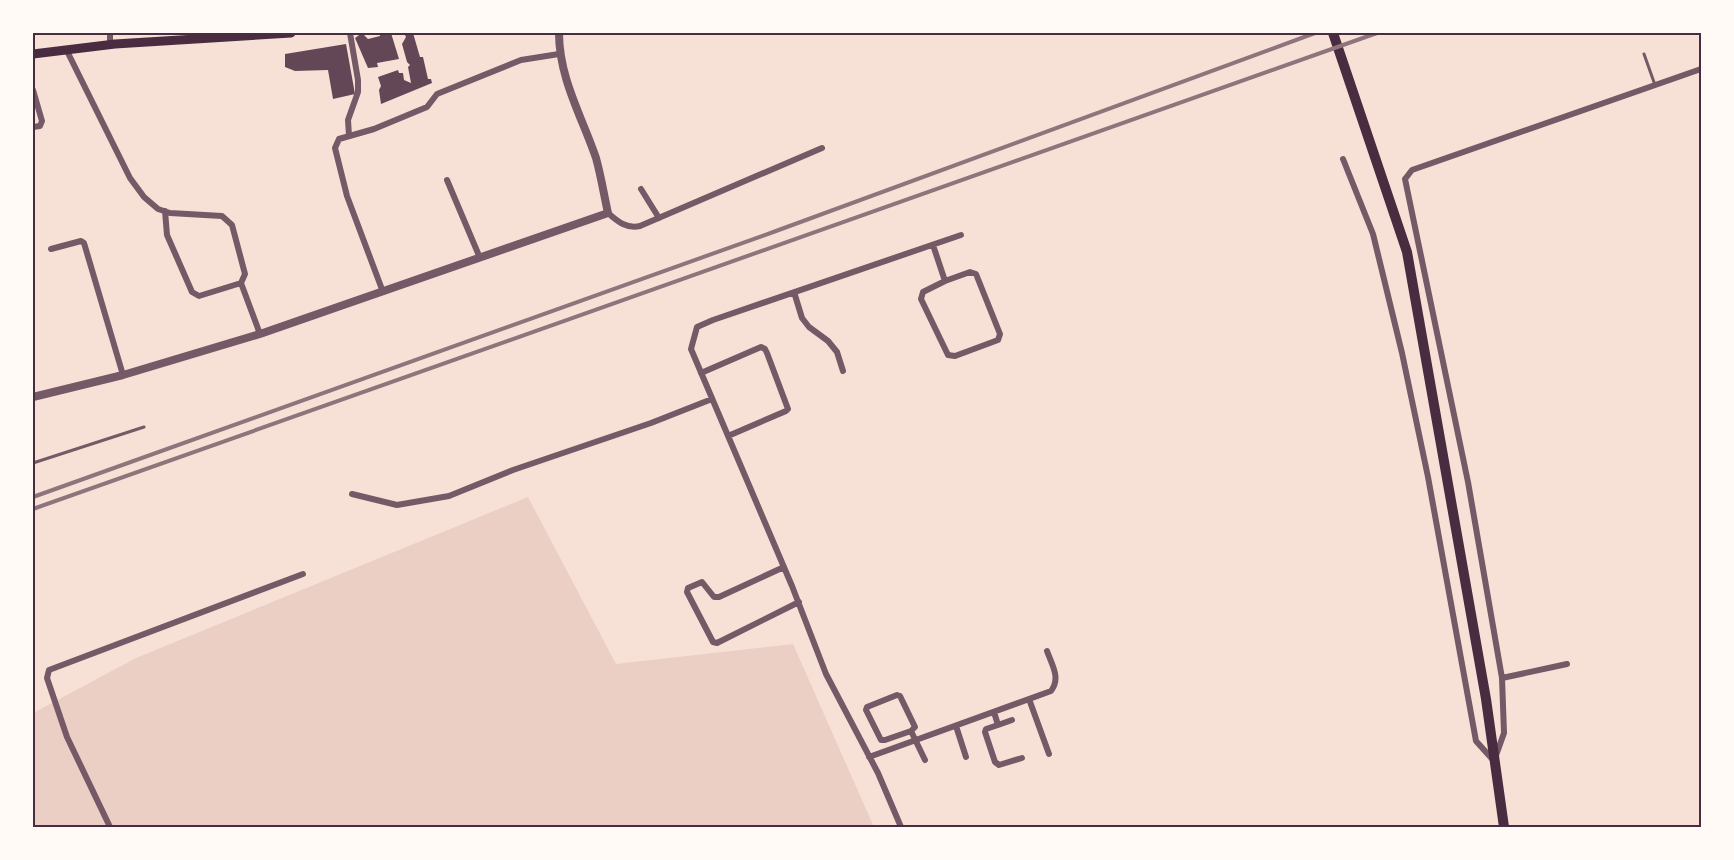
<svg xmlns="http://www.w3.org/2000/svg" width="1734" height="860" font-family="Quicksand,sans-serif">
  <style>
    .green { fill: #ebcfc5 }
    .building { fill: #644757 }
    .lines { fill: none; stroke-linecap: round; stroke-linejoin: round }
    .service { stroke: #755966; stroke-width: 3 }
    .minor { stroke: #755966; stroke-width: 6 }
    .tertiary { stroke: #755966; stroke-width: 8 }
    .secondary { stroke: #4a2c40; stroke-width: 9 }
    .trunk { stroke: #4a2c40; stroke-width: 10 }
    .rail { stroke: #8f747c; stroke-width: 4 }
    .neatline { fill: none; stroke: #4a2c40; stroke-width: 2 }
  </style>
  <rect width="100%" height="100%" fill="#f7e1d7"/>
  <path class="green" d="M528,497l88,167 177,-20 81,183h-841v-114l103,-55z"/>
  <path class="building" d="M362,33l6,6 12,-3v-3h11l8,26 -22,4 1,4 -10,1 -13,-30z
    M404,33h9l7,24h3l5,22h3l1,4 -51,21 -2,-14 2,-4 -3,-9 20,-7 1,3h4l1,7 7,3 -3,-16 2,-2 -3,-3 -5,-18 4,-7z
    M346,44l9,50 -22,5 -5,-29 -33,1 -10,-4v-13z"/>
  <g class="lines">
    <path class="service" d="M1644,54l11,31
      M33,463l111,-36"/>
    <path class="minor" d="M110,33v11
      M66,49l64,129 14,19 14,12 12,4 52,3 10,9 13,49 -4,9 -42,13 -7,-4 -25,-57 -2,-24
      M33,90l9,31 -2,5 -7,1
      M349,136l-1,-16 10,-28v-12l-8,-47
      M1343,159l30,75 29,119 26,124 48,264 18,20 10,-28 -2,-55 -34,-196 -63,-303 7,-9 289,-101
      M447,180l33,78
      M641,189l18,29
      M608,213c10,9 19,16 32,13l182,-78
      M933,245l12,36 25,-9 6,2 24,60 -2,6 -43,16 -7,-1 -27,-56 2,-7 22,-11
      M51,249l30,-8 3,2 39,132
      M241,283l19,51
      M383,292l-36,-96 -12,-48 4,-9 35,-10 53,-22 10,-13 84,-34 38,-6
      M794,292l8,26 7,9 19,14 9,11 6,19
      M701,373l60,-26 4,2 2,4 21,56 -2,2 -58,25
      M352,494l45,11 52,-9 64,-26 138,-47 61,-24
      M784,567l-65,30h-5l-12,-15 -14,6 -1,4 26,50 4,1 82,-41
      M1502,678l65,-14
      M1029,699l20,55
      M994,712l4,13 -12,4 -1,3 10,30 4,3 23,-7
      M998,725l14,-5
      M956,726l10,31
      M911,731l-26,9h-4l-15,-30 1,-3 30,-12 3,1 15,31 -4,4 14,29
      M869,757l182,-66c10,-13 1,-26 -4,-40
      M110,827l-43,-90 -20,-59 2,-8 254,-96
      M901,827l-23,-54 -52,-99 -34,-88 -101,-237 6,-22 16,-7 248,-85"/>
    <path class="tertiary" d="M33,397l90,-22 137,-41 348,-121c-4,-18 -7,-37 -12,-55 -14,-41 -37,-80 -37,-125"/>
    <path class="secondary" d="M33,54l82,-10 176,-11"/>
    <path class="trunk" d="M1333,33l74,219 79,447 18,128"/>
    <path class="rail" d="M33,497l743,-266 539,-198
      M33,509l1344,-476"/>
  </g>
  <rect width="1734" height="860" fill="none" stroke="#fffaf5" stroke-width="69"/>
  <rect x="34" y="34" width="1666" height="792" class="neatline"/>
</svg>
